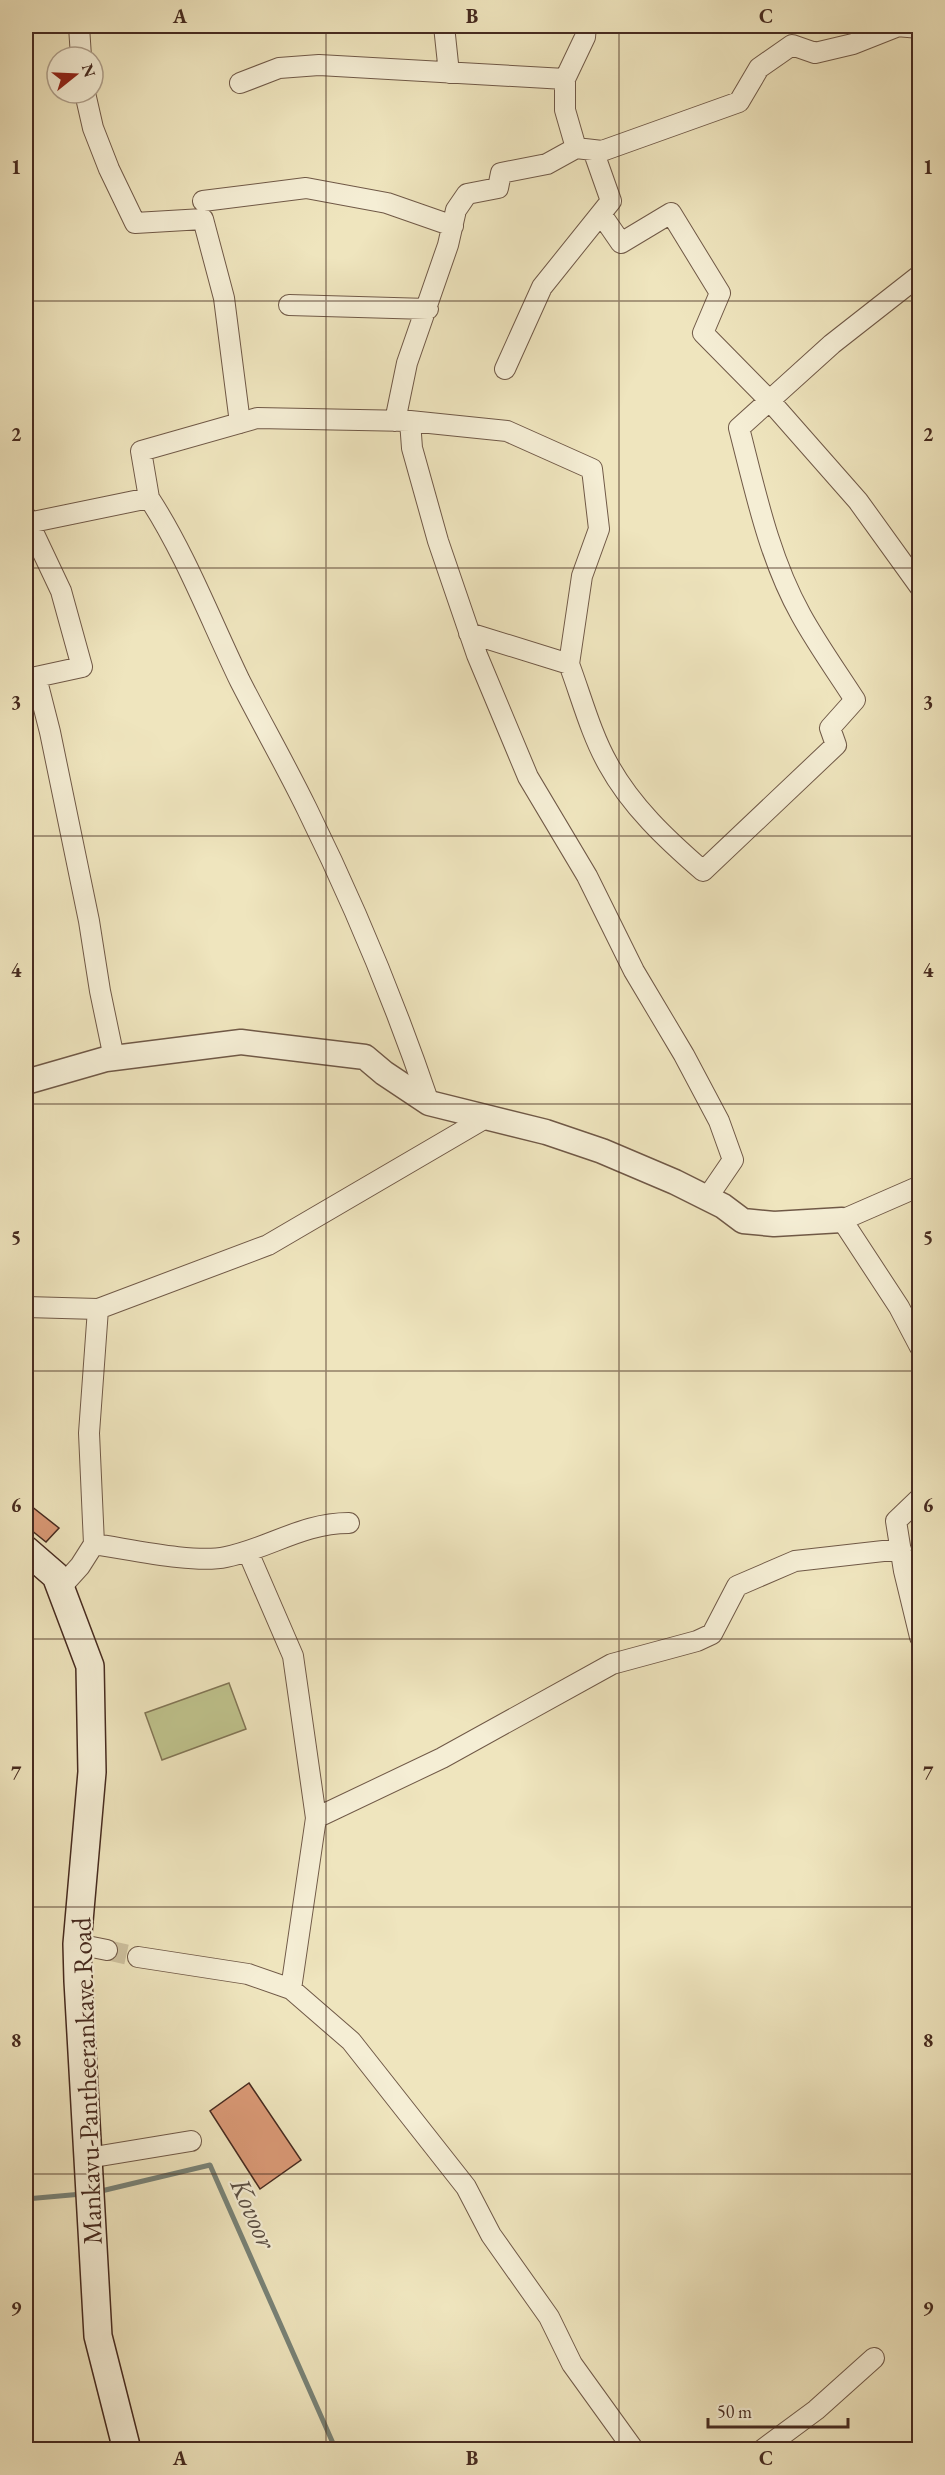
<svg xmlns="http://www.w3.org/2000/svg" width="945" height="2475" font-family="'EB Garamond',serif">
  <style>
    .green { fill: #bfc38d; stroke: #827656; stroke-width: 1.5 }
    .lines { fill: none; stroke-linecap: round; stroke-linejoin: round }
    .stream { stroke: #788378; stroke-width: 5 }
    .building { fill: #da9976; stroke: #462a1f; stroke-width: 1.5 }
    .minor-tunnel { stroke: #cdc09e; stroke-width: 20; stroke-dasharray: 20 10; stroke-linecap: butt }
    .minor-casing { stroke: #705947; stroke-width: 22 }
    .tertiary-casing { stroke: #705947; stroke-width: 27 }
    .secondary-casing { stroke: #462a1f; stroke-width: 30 }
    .minor { stroke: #f5eed5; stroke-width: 20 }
    .tertiary { stroke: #f5eed5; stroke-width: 24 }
    .secondary { stroke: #f5eed5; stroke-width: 27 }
    .grid { fill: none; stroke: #462a1f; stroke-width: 1.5; stroke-opacity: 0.55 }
    .labels { text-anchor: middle; stroke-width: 4.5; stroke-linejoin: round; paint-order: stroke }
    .street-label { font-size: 27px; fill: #462a1f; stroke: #f5eed5 }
    .water-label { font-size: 28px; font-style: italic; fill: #5b4f44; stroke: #f5eed5 }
    .neatline { fill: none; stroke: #462a1f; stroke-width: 2 }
    .grid-label { font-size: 20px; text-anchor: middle; font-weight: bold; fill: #462a1f }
  </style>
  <rect width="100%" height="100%" fill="#efe5be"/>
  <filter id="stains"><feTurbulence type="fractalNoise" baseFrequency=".00333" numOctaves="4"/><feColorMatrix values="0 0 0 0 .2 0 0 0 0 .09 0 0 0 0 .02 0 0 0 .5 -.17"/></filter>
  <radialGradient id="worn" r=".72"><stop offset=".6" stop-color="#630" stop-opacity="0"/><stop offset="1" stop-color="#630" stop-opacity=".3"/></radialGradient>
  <path class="green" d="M229,1683l17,46 -84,31 -17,-47z"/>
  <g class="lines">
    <path class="stream" d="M97,2192l113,-27 126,285
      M26,2199l56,-5"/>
  </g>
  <path class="building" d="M26,1502l33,26 -13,14 -20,-16z
    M249,2083l52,77 -41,29 -50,-78z"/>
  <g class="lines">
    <path class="minor-tunnel" d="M107,1950l31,7"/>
    <g class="minor-casing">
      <path id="minor" d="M79,26l2,31
        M444,26l5,47
        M896,26l24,2
        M565,79l20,-42 1,-11
        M240,83l39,-15 40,-3 246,14v31l11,38 26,3 137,-49 20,-34 33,-23 23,8 38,-9 43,-17
        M85,93l8,35 16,41 26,54 68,-4 21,79 16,125
        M203,201l103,-13 81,15 66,23
        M601,214l20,29 50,-30 49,80 -17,40 67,68 88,100 62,86
        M289,305l139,4
        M505,369l37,-82 69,-86 -18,-51
        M395,421l12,-58 41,-118 8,-35 11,-16 31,-6 3,-15 46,-9 29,-16
        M410,421l97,10 85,38 7,60 -17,47 -13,88 -100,-31
        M149,498c36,55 62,123 91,183 22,43 46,85 67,128 47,95 88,194 122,294
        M26,517l35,74 21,76 -46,10 14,55 39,189 11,70 14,67
        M28,523l121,-25 -8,-47 116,-33 153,3 2,27 26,93 39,114 51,122 59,99 47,95 50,84 35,66 14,39 -26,38
        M569,664c12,32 22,70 39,100 23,42 58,75 95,107l133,-126 -6,-17 25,-28c-18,-28 -38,-56 -54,-85 -32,-57 -46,-125 -62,-187l93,-84 88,-69
        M920,1186l-78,34 57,87 21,40
        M26,1307l72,2 170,-64 219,-128
        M920,1498l-24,23 8,50 16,66
        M94,1544l-5,-111 9,-124
        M248,1552l45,104 23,162 -25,171
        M61,1587l19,-21 14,-22c35,5 100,20 132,13 44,-9 76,-34 123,-34
        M316,1818l126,-60 170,-94 85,-23 15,-7 25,-48 58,-25 106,-12
        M77,1944l30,6
        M138,1957l110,17 43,15 60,52 115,146 25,48 58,82 23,47 62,86
        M88,2158l103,-17
        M762,2450l54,-40 58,-52"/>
    </g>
    <g class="tertiary-casing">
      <path id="tertiary" d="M26,1082l80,-23 135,-17 124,15 19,16 45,30 117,29 56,19 73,31 48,24 20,15 31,3 68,-4"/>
    </g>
    <g class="secondary-casing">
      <path id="secondary" d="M26,1550l30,26 34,90 2,106 -15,172 1,37 20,355 29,114"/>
    </g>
    <use href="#minor" class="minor"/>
    <use href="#tertiary" class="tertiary"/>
    <use href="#secondary" class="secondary"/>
  </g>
  <path class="grid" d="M326,26v2424M619,26v2424M26,301h894M26,568h894M26,836h894M26,1104h894M26,1371h894M26,1639h894M26,1907h894M26,2174h894"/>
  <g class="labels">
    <g class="street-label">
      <text transform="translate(87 2081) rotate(-92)" y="9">Mankavu-Pantheerankave Road</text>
    </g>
    <g class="water-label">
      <text transform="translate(254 2213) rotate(66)" y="10">Kovoor</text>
    </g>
  </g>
  <rect width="945" height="2475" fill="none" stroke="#efe5be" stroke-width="66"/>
  <g transform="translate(75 75) rotate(72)"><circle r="28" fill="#f5eed5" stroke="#afa08c" stroke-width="1.5"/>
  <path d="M0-4.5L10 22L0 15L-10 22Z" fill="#8f2418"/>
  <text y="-9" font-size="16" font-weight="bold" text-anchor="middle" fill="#462a1f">N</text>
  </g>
  <path d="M708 2418v9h140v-9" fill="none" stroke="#462a1f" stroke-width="3"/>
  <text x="717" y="2418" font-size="18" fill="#462a1f" stroke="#f5eed5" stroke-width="4.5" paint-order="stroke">50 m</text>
  <rect x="33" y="33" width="879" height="2409" class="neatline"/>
  <g class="grid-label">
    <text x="180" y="23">A</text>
    <text x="472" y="23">B</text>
    <text x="766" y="23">C</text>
    <text x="16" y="174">1</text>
    <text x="928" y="174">1</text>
    <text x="16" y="441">2</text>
    <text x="928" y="441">2</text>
    <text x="16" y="709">3</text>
    <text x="928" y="709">3</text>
    <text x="16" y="977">4</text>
    <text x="928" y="977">4</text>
    <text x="16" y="1244">5</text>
    <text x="928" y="1244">5</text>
    <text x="16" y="1512">6</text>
    <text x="928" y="1512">6</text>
    <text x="16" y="1780">7</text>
    <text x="928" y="1780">7</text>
    <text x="16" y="2047">8</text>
    <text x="928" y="2047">8</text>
    <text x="16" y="2315">9</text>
    <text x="928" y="2315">9</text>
    <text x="180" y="2465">A</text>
    <text x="472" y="2465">B</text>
    <text x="766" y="2465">C</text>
  </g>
  <rect width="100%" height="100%" filter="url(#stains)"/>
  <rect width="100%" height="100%" fill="url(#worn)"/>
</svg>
